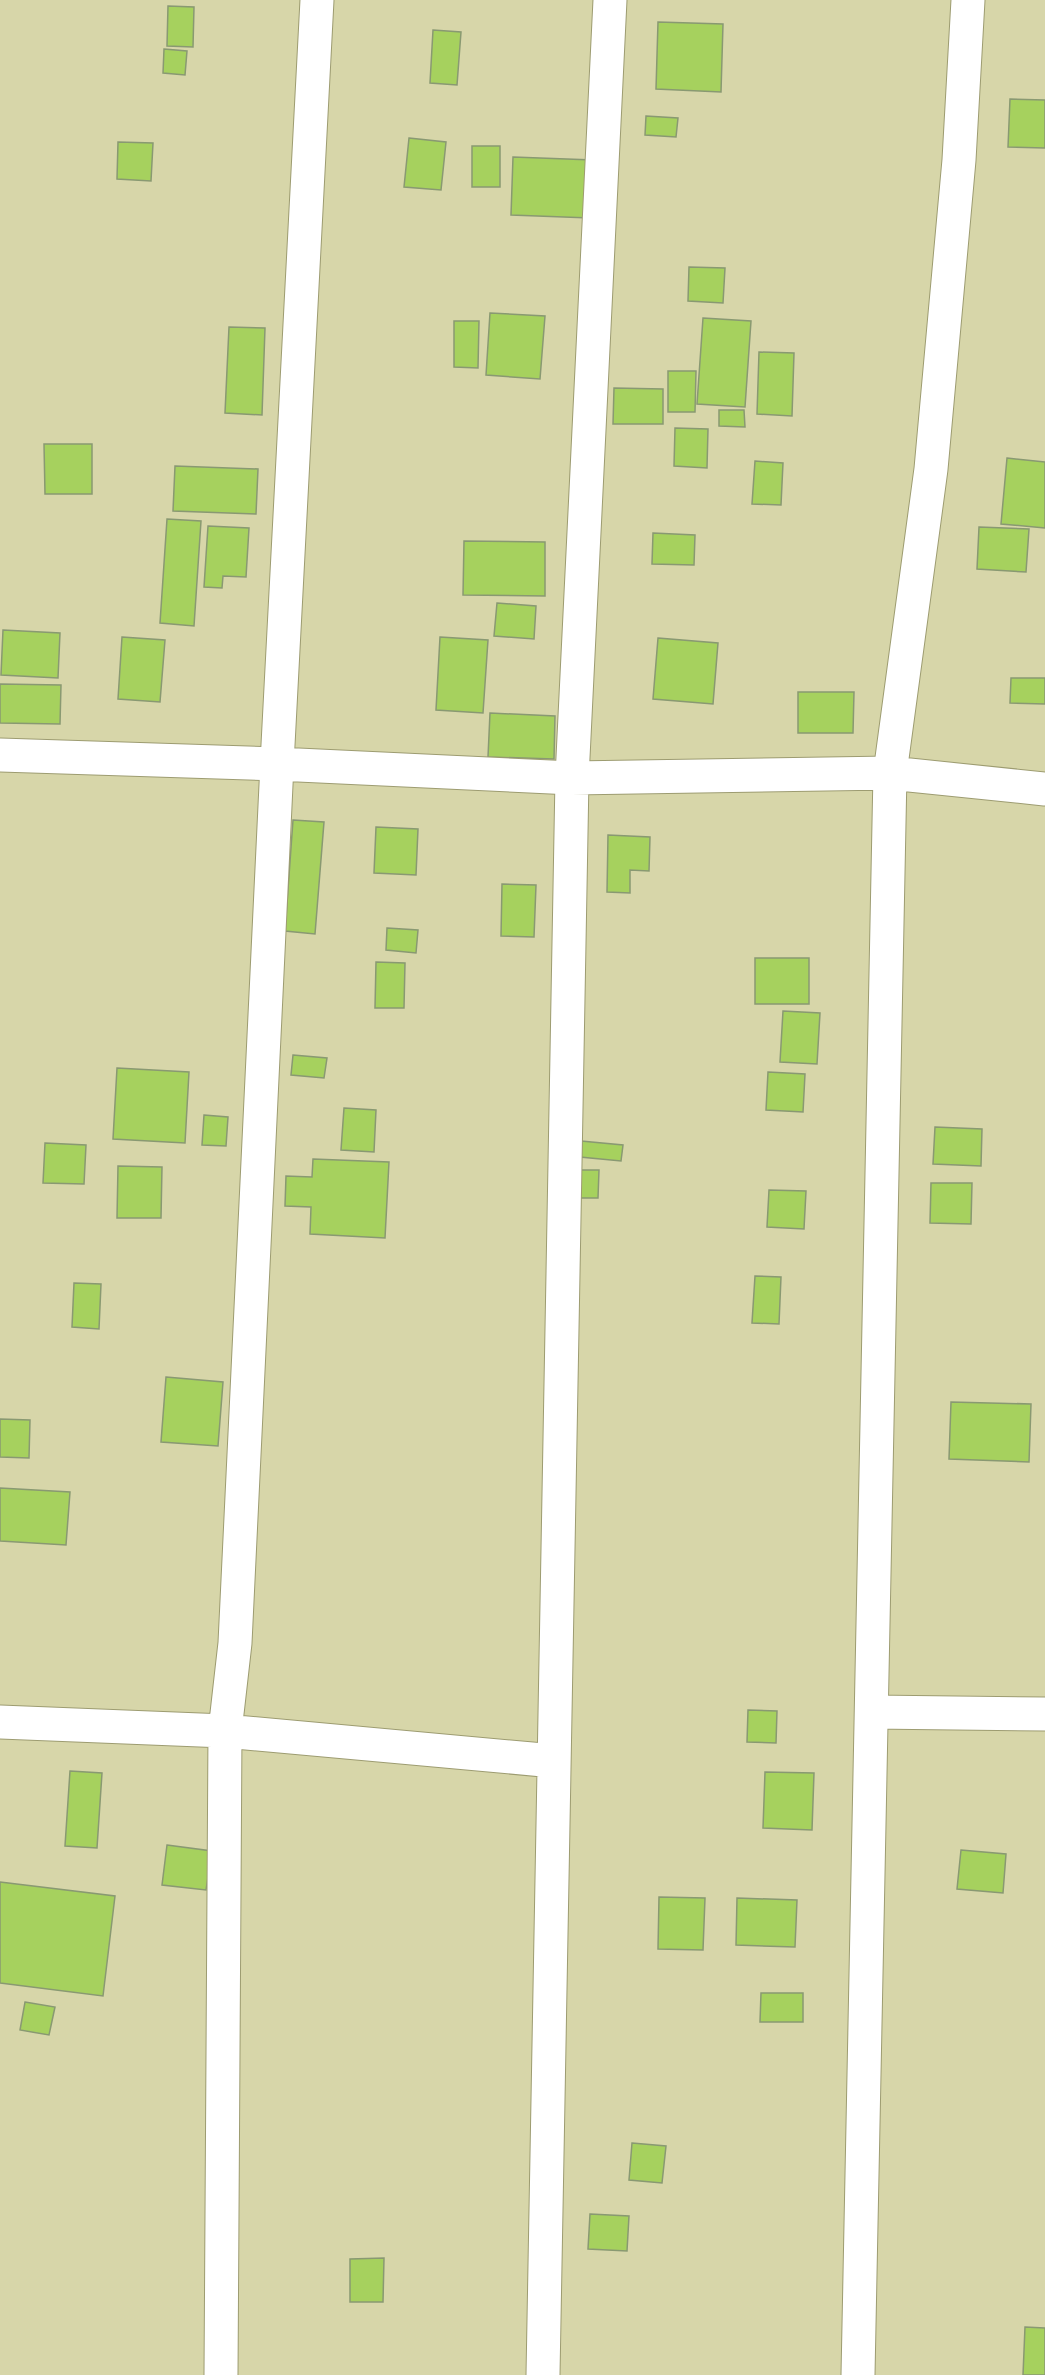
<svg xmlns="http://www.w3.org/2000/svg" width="1045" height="2375" font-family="'Fira Sans Condensed',sans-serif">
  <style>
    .building { fill: #a6d15e; stroke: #899972; stroke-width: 1.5 }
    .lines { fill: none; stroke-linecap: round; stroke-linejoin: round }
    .minor-casing { stroke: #9d9c71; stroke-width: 35 }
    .minor { stroke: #fff; stroke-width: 33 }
  </style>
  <rect width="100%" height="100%" fill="#d7d6a9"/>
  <path class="building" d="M168,6l26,1 -1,40 -26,-1z
    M658,22l65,2 -2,68 -65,-3z
    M433,30l28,2 -4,53 -27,-2z
    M164,49l23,2 -2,24 -22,-2z
    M1010,99l35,1v48l-37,-1z
    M646,116l32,2 -2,19 -31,-2z
    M409,138l37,4 -5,48 -37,-3z
    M118,142l35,1 -2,38 -34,-2z
    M472,146h28v41h-28z
    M513,157l80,3 -3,58 -79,-3z
    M689,267l36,1 -2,35 -35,-2z
    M490,313l55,3 -5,63 -54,-4z
    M703,318l48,3 -6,86 -48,-3z
    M454,321h25l-1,47 -24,-1z
    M229,327l36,1 -3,87 -37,-2z
    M759,352l35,1 -2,63 -35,-2z
    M668,371h28l-1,41h-27z
    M614,388l49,1v35h-50z
    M719,410h25l1,17 -26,-1z
    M675,428l33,1 -1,39 -33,-2z
    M44,444h48v50h-47z
    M1007,458l38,4v66l-44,-4z
    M755,461l28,2 -2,42 -29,-1z
    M175,466l83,3 -2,45 -83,-3z
    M167,519l34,2 -7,105 -34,-3z
    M208,526l41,2 -3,49 -23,-1 -1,12 -18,-1z
    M979,527l50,2 -3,43 -49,-3z
    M653,533l42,2 -1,30 -42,-1z
    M464,541l81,1v54l-82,-1z
    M497,603l39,3 -2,33 -40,-3z
    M3,630l57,3 -2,45 -57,-3z
    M122,637l43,3 -5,62 -42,-3z
    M440,637l48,3 -5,73 -47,-3z
    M658,638l60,5 -5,61 -60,-5z
    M1011,678h34v26l-35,-1z
    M0,684l61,1 -1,39 -60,-1z
    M798,692h56l-1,41h-55z
    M490,713l65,3 -1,43 -66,-2z
    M293,820l31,2 -9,112 -30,-3z
    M376,827l42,2 -2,46 -42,-2z
    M608,835l42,2 -1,34 -19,-1v23l-23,-1z
    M502,884l34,1 -2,52 -33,-1z
    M387,928l31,2 -2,23 -30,-3z
    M755,958h54v46h-54z
    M376,962l29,1 -1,45h-29z
    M783,1011l37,2 -3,51 -37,-2z
    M293,1055l34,3 -3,20 -33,-3z
    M117,1068l72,4 -4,71 -72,-4z
    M768,1072l37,2 -2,38 -37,-2z
    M344,1108l32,2 -2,42 -33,-2z
    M204,1115l24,2 -2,29 -24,-1z
    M935,1127l47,2 -1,37 -48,-2z
    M581,1141l42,4 -2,16 -41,-4z
    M45,1143l41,2 -2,39 -41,-1z
    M313,1159l76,3 -4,76 -75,-4 1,-27 -26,-1 1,-30 26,1z
    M118,1166l44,1 -1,51h-44z
    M569,1170h30l-1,28h-30z
    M931,1183h41l-1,41 -41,-1z
    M769,1190l37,1 -2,38 -37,-2z
    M755,1276l26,1 -2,47 -27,-1z
    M74,1283l27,1 -2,45 -27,-2z
    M166,1377l57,5 -5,64 -57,-4z
    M951,1402l80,2 -2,58 -80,-3z
    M0,1419l30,1 -1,38 -29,-1z
    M0,1488l70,4 -4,53 -66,-4z
    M748,1710l29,1 -1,32 -29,-1z
    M70,1771l32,2 -5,75 -32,-2z
    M765,1772l49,1 -2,57 -49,-2z
    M167,1845l45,6 -6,39 -44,-5z
    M961,1850l45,4 -3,39 -46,-4z
    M0,1882l115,14 -12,100 -103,-13z
    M659,1897l46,1 -2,52 -45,-1z
    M737,1898l60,2 -2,47 -59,-2z
    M761,1993h42v29h-43z
    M25,2002l30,5 -6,28 -29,-5z
    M632,2143l34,3 -4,37 -33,-3z
    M590,2214l39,2 -2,35 -39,-2z
    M384,2258l-1,44h-33v-43z
    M1025,2327l20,1v47h-22z"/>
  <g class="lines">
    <g class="minor-casing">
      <path id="minor" d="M0,755l277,9 295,14 318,-5 155,16
        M872,1712l173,2
        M0,1722l225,9 10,-88 42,-879 40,-764
        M221,2375l4,-644 329,30
        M543,2375l29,-1597 38,-778
        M858,2375l32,-1602 41,-304 28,-309 9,-160"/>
    </g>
    <use href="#minor" class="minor"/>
  </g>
</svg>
